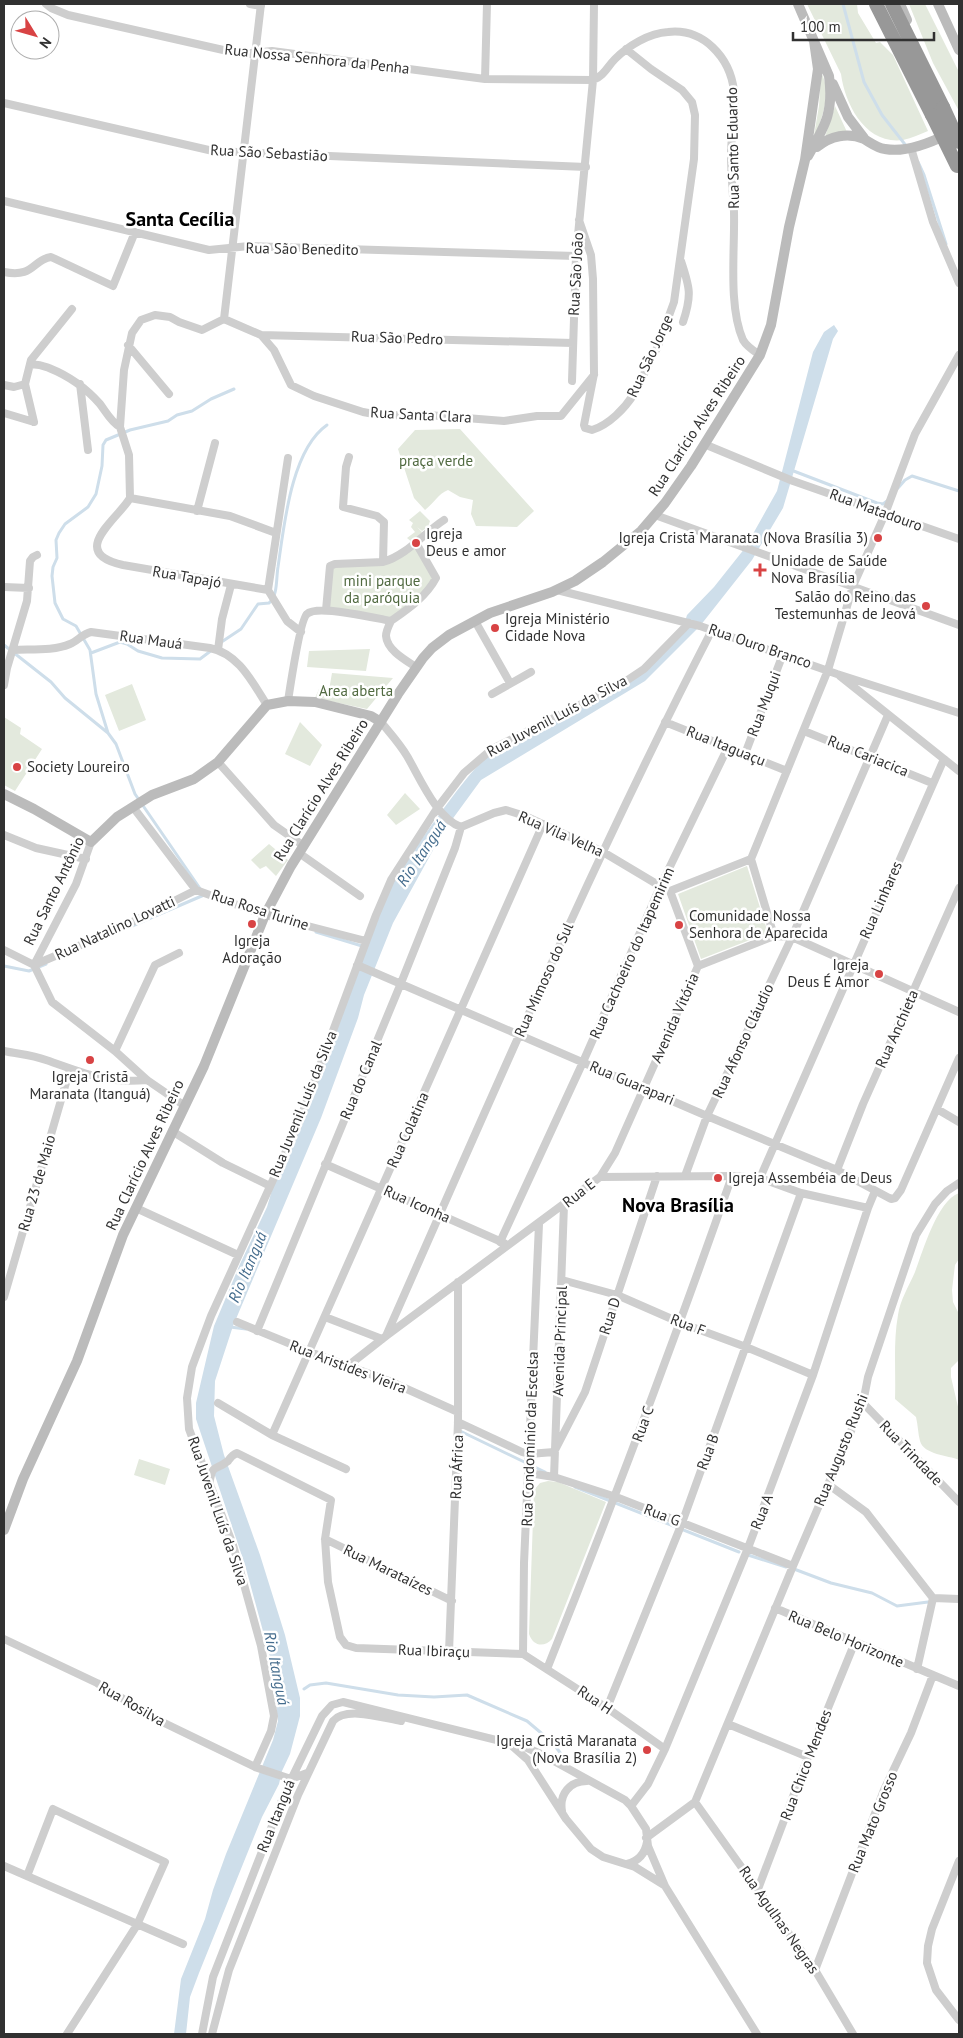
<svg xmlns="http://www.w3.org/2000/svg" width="963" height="2038" font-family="'PT Sans',sans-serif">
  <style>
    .green { fill: #e3e9dd }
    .water { fill: #cedeea }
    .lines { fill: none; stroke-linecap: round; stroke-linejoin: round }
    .stream { stroke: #cedeea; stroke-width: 3 }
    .street { stroke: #cecece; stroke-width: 8 }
    .secondary { stroke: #bbb; stroke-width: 10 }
    .highway { stroke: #989898; stroke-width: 14 }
    .highway-bridge { stroke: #989898; stroke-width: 14 }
    .poi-dot { fill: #d84344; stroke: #fff; stroke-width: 2 }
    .labels { text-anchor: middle; stroke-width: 5; stroke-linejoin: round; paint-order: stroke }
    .street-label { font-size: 15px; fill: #313131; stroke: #fff }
    .park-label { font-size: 15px; fill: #516a41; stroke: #fff }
    .poi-label { font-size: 15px; fill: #313131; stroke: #fff; text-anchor: start }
    .water-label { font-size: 16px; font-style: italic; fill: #446c8d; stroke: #fff }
    .district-label { font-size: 20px; font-weight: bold; fill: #000; stroke: #fff }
  </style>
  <rect width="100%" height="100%" fill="#fff"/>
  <path class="green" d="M807,4h50l1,9 18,30 4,-1 13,13 35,76c-8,3 -16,7 -25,9 -37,5 -58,-35 -62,-66z
    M909,4h16l34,68v39l-26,-48z
    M821,72c12,23 0,47 -8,69l6,-35z
    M835,106l12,26 -22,5z
    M460,429l74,82 -17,16 -41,-1 -5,-12 2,-14 -13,-3 -12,-7c-10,4 -14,13 -23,20l-11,-12 -16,-49 17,-19z
    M420,511l10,10 -2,6 -6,4 -5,-4 5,5 -9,11 -6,-5 8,-6 -4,-5 2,-4 -4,-3z
    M416,547l18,31 -4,9 -40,31 -62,-9 4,-42 60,-5z
    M370,649l-4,22 -59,-4 2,-16z
    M332,673l61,5 -26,31 -52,-11 4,-9 10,1z
    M132,684l14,36 -27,11 -14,-36z
    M4,717l17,11 -1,6 22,15 -27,42 -11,-6z
    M300,722l22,23 -12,21 -25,-12z
    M405,793l15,16 -24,16 -9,-10z
    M269,844l19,16 -12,16 -10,-10 -6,3 -9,-9z
    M747,866l21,67 -67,26 -23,-65z
    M959,1193v66l-4,6 -3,25 1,12 6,12v46l-8,8v9l8,34v49c-11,-5 -35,-5 -39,-19 -2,-7 -2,-16 -4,-24l-21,-18c1,-28 -2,-56 3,-84 2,-15 11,-29 17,-43 8,-21 22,-71 44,-79z
    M139,1459l31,10 -5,16 -31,-10z
    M548,1481l10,1 48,20 -54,137c-8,9 -19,7 -23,-5l5,-144 6,-7z"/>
  <path class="water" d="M834,325l4,6 -5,8 -50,169 -31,52 -52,66 -55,55 -164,99 -38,52 -50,91 -29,72 -6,23 -37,100 -88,208 -18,55 -1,35 10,39 36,100 25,80 15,63v18l-10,38 -8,17 -3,13 -17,33 -63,156 -9,24 -4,37h-12l7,-55 24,-60 8,-29 13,-36 47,-114 5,-19 -8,-64 -25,-92 -49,-146v-16l18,-77 26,-62 27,-57 8,-27 113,-292c17,-26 35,-51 53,-76 17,-22 32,-45 54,-62l135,-69 53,-53 4,-13 27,-28 31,-39 32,-57 36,-139 11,-20z"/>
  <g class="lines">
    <path class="stream" d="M843,4l21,78 18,33 25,32
      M918,162l6,13 22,69
      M791,470l86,33 6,1 4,-3
      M898,488l7,-8 7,-4 47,15
      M220,643l21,-14 17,-25 11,-1c9,-7 7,-25 9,-36 6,-41 13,-117 49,-142
      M4,645l47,37 14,16 43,35 8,11 19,50 66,96
      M91,653l29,-11 7,2 11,7 24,7 38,1 12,-9
      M108,733l-12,-39 -6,-44 -14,-24 -13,-7 -8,-16 -3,-27 1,-9 4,-9 -1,-18 3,-7 6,-9 23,-17 8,-13 6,-28 1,-21 3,-5 24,-10 38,-9 9,-6 15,-4 19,-12 23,-10
      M132,926l72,-31
      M316,932l46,14
      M4,966l25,5 17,-7
      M230,1327l16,2
      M458,1430l87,42
      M575,1487l164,65
      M748,1555l38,12
      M794,1569l37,14 41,10 25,13 31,-4
      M304,1689l6,-4 16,-2 72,12 36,2 33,-2 60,26 26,22 8,11"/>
    <path class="street" d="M46,4l5,4 17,7 173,39 31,-3 213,28 108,1c11,-4 14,-13 22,-21 13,-13 34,-26 53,-27 35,-4 62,25 66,59 2,21 -3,43 -3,64 0,19 2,38 3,57 1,38 -6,94 9,128 4,7 11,11 17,15
      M250,4l11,2
      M485,79l2,-75
      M4,103l209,48 373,16
      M911,148l22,74 26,61
      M4,201l205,49 40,-4 327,10
      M579,220l12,35 2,24 1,95 -10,51 1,3 7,2c17,-5 33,-22 42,-36l24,-48 16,-44 20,-143 1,-44 -3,-13 -10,-12 -31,-21 -25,-20
      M681,261c9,27 11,34 2,61
      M4,272c30,6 28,-12 47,-15l62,29 22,-54
      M224,319l37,16 312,8
      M224,319l37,-315
      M261,335l13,15 17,35 23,11 49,16 22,4 30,-2 89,7 33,-5h24l33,-41
      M128,345l41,49
      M30,365c7,-2 13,1 19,3 20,8 37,20 51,36 6,8 11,18 20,23
      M572,381l4,-125 17,-176 1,-76
      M80,384l8,66
      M4,385l10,2 11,-3
      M4,413l30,9
      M34,422l-9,-38 6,-24 41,-51
      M704,444l89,37 166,58
      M349,457l-3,10 -3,40 34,9 7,6 -1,40
      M130,498l-1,-43 -9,-28 4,-57 8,-37 9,-13 14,-5 15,2 9,5 23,8 22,-11
      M130,498c-11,20 -64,55 -7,67l145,25
      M130,498l100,18 46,17
      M197,511l18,-68
      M655,515l304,110
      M4,587l25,1
      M268,590l20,-132
      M268,590l19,31 14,11
      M557,590l143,36 137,48 122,39
      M326,610l4,-44 5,-2 48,-2c24,-7 41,-29 61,-42
      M391,621c-2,4 -5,10 -5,15 1,14 19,24 30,31
      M475,621l35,62
      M13,650c18,-1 41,1 57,-6 8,-3 12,-10 21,-12l119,16c29,6 42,34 57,57
      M218,650l4,-31 9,-34
      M840,676l119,95
      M4,685l3,-17 20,-67 3,-40 3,-4 4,-2
      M492,694l39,-22
      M288,701c2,-13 12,-81 19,-87 10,-10 68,4 84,7 17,-12 35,-24 45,-43l-20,-35
      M381,722c9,11 19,22 26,34 13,22 30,63 54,71l33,-14 12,-3 19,6 78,36 62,37
      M665,722l122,49
      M804,731l128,52
      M745,754l38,-100
      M218,762l56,63 30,21
      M133,807l63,83 69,25 101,26
      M4,835l32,13 50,11
      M299,853l61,43
      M751,859l77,-189 25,-84 32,-72 30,-80 44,-79
      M774,936l-23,-77 -81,32 28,75 76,-30 18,1 167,75
      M4,950l30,15 18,37 63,49 32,29 38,26
      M34,965l82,-35 80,-40
      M34,965l42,-81 15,-42
      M357,965l350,151 130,54 54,29 4,-1 6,-8 58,-132
      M4,1051c14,3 28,4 42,9 38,13 59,24 101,20
      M115,1051l40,-86 24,-12
      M937,1109l22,13
      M172,1131l51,32 47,23
      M325,1164l179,79
      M837,1170l26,-66 96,-216
      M685,1176l22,-60 85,-179 96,-222
      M600,1177l15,-24 83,-187
      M760,1178l184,-419
      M136,1208l102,47
      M500,1242l83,-180 77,-175 68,-140
      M562,1280l55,15 64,28 65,24 67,28
      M4,1297l66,-228
      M325,1317l57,22
      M237,1322l73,30 79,29 69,31
      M257,1331l144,-348 54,-135 6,-21
      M386,1336c105,-237 207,-476 326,-706
      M349,1365l37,-29 214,-159 132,-1 28,2 41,15 67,15 7,-17
      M218,1403l54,32 74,34
      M863,1403l96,99
      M458,1422l64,30 7,2 25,-2 31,-60 72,-216
      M272,1435l271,-611
      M529,1473l25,4 62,20 177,69
      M554,1477l10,-272
      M209,1485c4,-23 5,-13 19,-24 3,-4 4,-6 9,-8l94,47 -6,39 3,43 12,55 6,8 10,3 167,6 84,54 58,41
      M829,1485l37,27 67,86 26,1
      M325,1539l127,62
      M775,1608l184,78
      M4,1639l93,44 59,36 99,48 36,12 16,-6
      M449,1652l9,-230v-140
      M523,1654l1,-91 15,-339
      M547,1669c65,-163 127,-327 185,-493
      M917,1669l16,-71
      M607,1708l75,-185 119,-330
      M728,1724l80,33
      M511,1745l17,15 38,59 25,30 12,8 32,10 29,18
      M255,1767l16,-36 3,-15 -13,-70 -28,-101 -44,-116 -2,-31 5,-31 19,-51 87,-191 78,-210 15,-35 47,-73 26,-34 28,-24 131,-66 21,-14 45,-46
      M631,1806l17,-22 17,-35 83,-201 65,-173 55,-167
      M562,1811c-3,-17 8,-30 25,-30
      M646,1838l49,-36
      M959,1861l-27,68 -4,17 -1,17 9,27 23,30
      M627,1864c12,-3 18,-10 20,-22
      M4,1866l179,78
      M27,1876l26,-67 112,53 -28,63 -70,109
      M758,1889l50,-132 47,-115
      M815,1970l69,-180 27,-57 22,-58
      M202,2034l11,-57 73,-187 36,-74 10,-11 11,-3 182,45 18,8 82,45 6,6 15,23 2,17 17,40 92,148
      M212,2034l17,-64 69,-175 35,-74c13,-15 50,-3 68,0
      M853,2034l-38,-64 -120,-168 98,-236 70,-163 5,-26 48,-142 19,-31 12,-13 12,-8"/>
    <path class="secondary" d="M798,4l31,72c5,36 -4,50 -21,80
      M900,4l7,16
      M938,4l21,46
      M833,84l15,33 16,21
      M817,147c13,-11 31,-15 47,-8 7,4 13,9 21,10 21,4 45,-6 63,-15
      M4,794l30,15 57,33 26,-25 35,-22 42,-16 24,-17 49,-57 21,-4 27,1 56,14 10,6
      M4,1530l19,-51 54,-118 46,-126 81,-169 61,-151 26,-49 107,-172 25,-36 9,-10 17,-13 41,-22 62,-21 23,-11 28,-19 38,-31 24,-28 26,-37 69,-111 11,-30 18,-98 16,-67 13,-91 -4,-28"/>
    <path class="highway" d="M876,4l56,111
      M892,4l51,103"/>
    <path class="highway-bridge" d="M943,107l16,35
      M932,115l25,51"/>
  </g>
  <g class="poi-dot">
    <circle cx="878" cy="538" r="5"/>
    <circle cx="416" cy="543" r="5"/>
    <path d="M757.5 562.5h5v5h5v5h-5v5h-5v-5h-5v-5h5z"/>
    <circle cx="926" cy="606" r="5"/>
    <circle cx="495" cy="628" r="5"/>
    <circle cx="17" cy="767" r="5"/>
    <circle cx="252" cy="924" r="5"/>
    <circle cx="679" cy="925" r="5"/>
    <circle cx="879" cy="974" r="5"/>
    <circle cx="90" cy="1060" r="5"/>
    <circle cx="718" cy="1178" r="5"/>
    <circle cx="647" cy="1750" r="5"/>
  </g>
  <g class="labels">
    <g class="street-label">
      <text transform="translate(317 59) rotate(6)" y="5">Rua Nossa Senhora da Penha</text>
      <text transform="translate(733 148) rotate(-91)" y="5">Rua Santo Eduardo</text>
      <text transform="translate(269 153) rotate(3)" y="5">Rua São Sebastião</text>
      <text transform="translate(302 249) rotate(1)" y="5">Rua São Benedito</text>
      <text transform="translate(576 274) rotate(-87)" y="5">Rua São João</text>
      <text transform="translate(397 338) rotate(2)" y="5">Rua São Pedro</text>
      <text transform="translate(650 356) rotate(-65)" y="5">Rua São Jorge</text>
      <text transform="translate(421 415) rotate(3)" y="5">Rua Santa Clara</text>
      <text transform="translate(697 426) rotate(-57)" y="5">Rua Clarício Alves Ribeiro</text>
      <text transform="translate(876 510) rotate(20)" y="5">Rua Matadouro</text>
      <text transform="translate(187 577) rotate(10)" y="5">Rua Tapajó</text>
      <text transform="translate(151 640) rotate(8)" y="5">Rua Mauá</text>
      <text transform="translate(760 646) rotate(19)" y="5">Rua Ouro Branco</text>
      <text transform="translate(764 704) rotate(-69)" y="5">Rua Muqui</text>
      <text transform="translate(557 716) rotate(-28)" y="5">Rua Juvenil Luís da Silva</text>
      <text transform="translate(726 746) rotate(22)" y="5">Rua Itaguaçu</text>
      <text transform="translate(868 756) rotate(22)" y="5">Rua Cariacica</text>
      <text transform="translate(321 790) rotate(-58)" y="5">Rua Clarício Alves Ribeiro</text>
      <text transform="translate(561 834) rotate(24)" y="5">Rua Vila Velha</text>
      <text transform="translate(54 891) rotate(-64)" y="5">Rua Santo Antônio</text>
      <text transform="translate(881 900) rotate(-66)" y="5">Rua Linhares</text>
      <text transform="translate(260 910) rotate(18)" y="5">Rua Rosa Turine</text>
      <text transform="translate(115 928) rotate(-25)" y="5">Rua Natalino Lovatti</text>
      <text transform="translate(632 953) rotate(-66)" y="5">Rua Cachoeiro do Itapemirim</text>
      <text transform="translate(544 980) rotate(-66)" y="5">Rua Mimoso do Sul</text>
      <text transform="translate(675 1018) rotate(-66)" y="5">Avenida Vitória</text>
      <text transform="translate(897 1029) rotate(-66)" y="5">Rua Anchieta</text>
      <text transform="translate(743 1041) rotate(-65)" y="5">Rua Afonso Cláudio</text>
      <text transform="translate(361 1080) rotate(-67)" y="5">Rua do Canal</text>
      <text transform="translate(632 1083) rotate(23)" y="5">Rua Guarapari</text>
      <text transform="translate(303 1104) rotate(-68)" y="5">Rua Juvenil Luís da Silva</text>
      <text transform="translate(408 1130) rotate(-66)" y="5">Rua Colatina</text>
      <text transform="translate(145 1155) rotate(-65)" y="5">Rua Clarício Alves Ribeiro</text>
      <text transform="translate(37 1183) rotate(-74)" y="5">Rua 23 de Maio</text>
      <text transform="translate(579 1193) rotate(-38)" y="5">Rua E</text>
      <text transform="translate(417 1204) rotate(24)" y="5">Rua Iconha</text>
      <text transform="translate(610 1316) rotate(-72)" y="5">Rua D</text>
      <text transform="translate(688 1325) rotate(21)" y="5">Rua F</text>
      <text transform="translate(560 1341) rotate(-88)" y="5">Avenida Principal</text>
      <text transform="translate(348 1367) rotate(21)" y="5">Rua Aristides Vieira</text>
      <text transform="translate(643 1424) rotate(-70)" y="5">Rua C</text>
      <text transform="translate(530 1439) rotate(-88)" y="5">Rua Condomínio da Escelsa</text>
      <text transform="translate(841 1450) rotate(-68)" y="5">Rua Augusto Rushi</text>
      <text transform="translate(708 1452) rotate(-70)" y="5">Rua B</text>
      <text transform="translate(911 1453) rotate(46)" y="5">Rua Trindade</text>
      <text transform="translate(457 1467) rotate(-88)" y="5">Rua África</text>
      <text transform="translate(218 1511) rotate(71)" y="5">Rua Juvenil Luís da Silva</text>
      <text transform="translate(762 1512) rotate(-69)" y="5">Rua A</text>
      <text transform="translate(662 1515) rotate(21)" y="5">Rua G</text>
      <text transform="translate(388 1570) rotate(26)" y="5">Rua Marataízes</text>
      <text transform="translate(846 1639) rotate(23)" y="5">Rua Belo Horizonte</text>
      <text transform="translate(434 1651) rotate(2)" y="5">Rua Ibiraçu</text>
      <text transform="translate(595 1700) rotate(34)" y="5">Rua H</text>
      <text transform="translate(132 1704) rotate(30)" y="5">Rua Rosilva</text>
      <text transform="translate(806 1765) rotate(-69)" y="5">Rua Chico Mendes</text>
      <text transform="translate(276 1816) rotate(-68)" y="5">Rua Itanguá</text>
      <text transform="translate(873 1822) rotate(-68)" y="5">Rua Mato Grosso</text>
      <text transform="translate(779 1920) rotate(55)" y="5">Rua Agulhas Negras</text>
    </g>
    <g class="park-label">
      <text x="436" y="466">praça verde</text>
      <text x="382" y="586">mini parque<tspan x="382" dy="17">da paróquia</tspan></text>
      <text x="356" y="696">Area aberta</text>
    </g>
    <g class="poi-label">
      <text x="426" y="539">Igreja<tspan x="426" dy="17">Deus e amor</tspan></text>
      <text x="868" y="543" text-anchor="end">Igreja Cristã Maranata (Nova Brasília 3)</text>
      <text x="771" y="566">Unidade de Saúde<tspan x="771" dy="17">Nova Brasília</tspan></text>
      <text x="916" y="602" text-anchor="end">Salão do Reino das<tspan x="916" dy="17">Testemunhas de Jeová</tspan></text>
      <text x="505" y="624">Igreja Ministério<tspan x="505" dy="17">Cidade Nova</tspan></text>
      <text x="27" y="772">Society Loureiro</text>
      <text x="689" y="921">Comunidade Nossa<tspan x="689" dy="17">Senhora de Aparecida</tspan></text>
      <text x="252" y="946" text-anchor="middle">Igreja<tspan x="252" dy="17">Adoração</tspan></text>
      <text x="869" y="970" text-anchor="end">Igreja<tspan x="869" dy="17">Deus É Amor</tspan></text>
      <text x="90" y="1082" text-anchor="middle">Igreja Cristã<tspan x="90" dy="17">Maranata (Itanguá)</tspan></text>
      <text x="728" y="1183">Igreja Assembéia de Deus</text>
      <text x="637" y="1746" text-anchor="end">Igreja Cristã Maranata<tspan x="637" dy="17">(Nova Brasília 2)</tspan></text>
    </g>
    <g class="water-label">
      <text transform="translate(421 853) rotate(-56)" y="6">Rio Itanguá</text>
      <text transform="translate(247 1267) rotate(-67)" y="6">Rio Itanguá</text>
      <text transform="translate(277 1668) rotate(79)" y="6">Rio Itanguá</text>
    </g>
    <g class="district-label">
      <text x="180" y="226">Santa Cecília</text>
      <text x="678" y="1212">Nova Brasília</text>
    </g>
  </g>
  <rect width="963" height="2038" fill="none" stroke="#313131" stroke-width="10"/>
  <g transform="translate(35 35) rotate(127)"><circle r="24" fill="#ffffff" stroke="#adadad"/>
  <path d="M0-4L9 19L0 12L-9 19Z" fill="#d84344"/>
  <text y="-8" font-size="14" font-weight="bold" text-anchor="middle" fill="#313131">N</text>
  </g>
  <path d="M793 32v8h141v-8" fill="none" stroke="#313131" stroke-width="2.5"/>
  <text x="800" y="32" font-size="15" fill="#313131" stroke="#ffffff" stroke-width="4" paint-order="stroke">100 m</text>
</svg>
